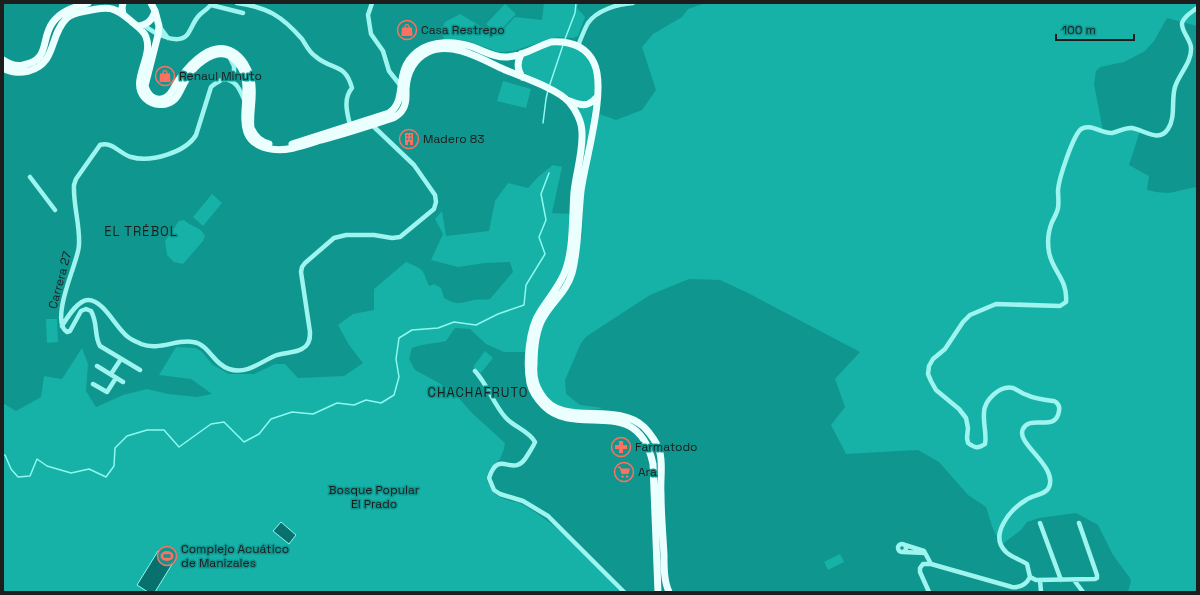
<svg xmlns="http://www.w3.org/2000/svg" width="1200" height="595" font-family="'Space Grotesk',sans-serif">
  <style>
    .green { fill: #16b1a7 }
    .water { fill: #09716d; stroke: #8ff8f0 }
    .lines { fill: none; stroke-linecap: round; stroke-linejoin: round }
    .stream { stroke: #8ff8f0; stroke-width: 1.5 }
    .minor { stroke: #9ef4ef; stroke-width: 4.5 }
    .primary { stroke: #ebffff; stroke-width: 7 }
    .labels { text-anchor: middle; stroke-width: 3; stroke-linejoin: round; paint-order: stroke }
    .poi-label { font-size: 12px; fill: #1d1d1d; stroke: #0f968f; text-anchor: start }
    .street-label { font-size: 12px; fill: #1d1d1d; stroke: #0f968f }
    .park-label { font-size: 12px; fill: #1a1d1d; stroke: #0f968f }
    .neighbourhood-label { font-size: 13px; letter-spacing: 1px; fill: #1d1d1d; stroke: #0f968f }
  </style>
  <rect width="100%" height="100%" fill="#0f968f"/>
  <path class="green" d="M544,3h34l-1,5 8,9 -7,19 -5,2 -16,-1 -44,14 -15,1 -30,-11 -24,-2 -3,-8 4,-9 15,-8 37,22 18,-19 27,3z
    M705,3h492v23l-30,-8 -13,23 -9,10 -21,11 -24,5 -4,4 -2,13 9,47 9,2 11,-4 17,2 -11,34 20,11 -2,14c9,2 18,4 27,2 8,-2 15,-4 23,-5v405h-69l3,-11 -1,-3 -17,-23 -15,-30 -22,-12 -37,5 -12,4 -6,8 -20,15 -8,-16 -7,-22 -18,-12 -29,-33 -21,-12 -72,4 -15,-29 14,-18 -10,-28 25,-27 -112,-59 -28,-13 -31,-1 -39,16 -63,41 -6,7 -16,37 1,14 14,11 23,3c-31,8 -33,4 -60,-10l-10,-31 3,-33 30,-45 16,-54 1,-20 -2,-24 16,-78 19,7 26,-10 14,-20 -14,-43 11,-13 29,-17 6,-8z
    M505,4l11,10 -19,20 -11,-10z
    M555,44c6,1 13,1 18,3 22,9 24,31 20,51l-8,5 -7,-2 -30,-16 -26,-13 -3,-8 4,-8z
    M503,81l28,8 -5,19 -29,-7z
    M593,105l-4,28 -11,51 5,-29 -8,-49z
    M553,165l9,2 -10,46 20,1 -7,58 -36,80h-25l-18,-8 -16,-15 -15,-1 -9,13c-12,3 -22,2 -34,7l-3,11 6,11 24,13 17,12 16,18 33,30 -1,6 -4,10 -10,9 -4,10c7,15 9,19 25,23 4,1 8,1 12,4 38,21 68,55 97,87h-617v-189l13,8 25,-14 3,-21 18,3 20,-31 6,16 -2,27 10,16 27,-12 24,-6 21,5 29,3 15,-3 -21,-15 -32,-4 17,-28 19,1 6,3 12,14 16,9h25l21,-10h10l13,14 46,-2 19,-13 -14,-18 -11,-20 15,-11 21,-4v-21l32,-27c18,8 16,6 23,24l5,-2 7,4 3,10c15,8 14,5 30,2 5,-1 11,0 16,-1l23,-27 -3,-10 -25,1 -27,4 -27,-7 12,-26 -8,-15 7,-8 4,25 43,-5 6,-30 13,-18 20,5 10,-11z
    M212,194l10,9 -19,23 -10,-9z
    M184,220c8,8 15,5 21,16l-2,5 -20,23 -9,-2 -7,-7 -2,-14 14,-20z
    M46,319h11l1,23 -11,1z
    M485,351l8,7 -12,15 -8,-6z
    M840,554l4,8 -16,8 -4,-8z"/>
  <path class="water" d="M281,522l15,13 -7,9 -16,-13z
    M158,551l16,10 -19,31h-7l-11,-7z"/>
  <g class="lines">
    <path class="stream" d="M565,39l10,-26 1,-10
      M549,87l14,-42
      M543,123l3,-24 2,-9
      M3,455h2l6,14 7,8 12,-1 7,-17 10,7 24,7 18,-4 17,8 8,-11 1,-18 12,-12 20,-6h17l15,17 32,-23 13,-2 20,20 15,-8 12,-15 21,-7 21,2 24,-11 17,2 12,-5 15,3 13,-8 5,-18 -3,-18 3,-21 13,-8 26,-2 16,-6 22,3 22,-11 26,-9 2,-20 19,-31 -6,-17 7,-17 -5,-26 8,-21"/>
    <path class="minor" d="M237,3c30,4 45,13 65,36 4,6 7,13 13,17 17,15 30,6 37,32 -9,10 -5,25 -2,37
      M372,3l-4,12 3,19 12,17 6,20 11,14
      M211,5l32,8
      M144,25c8,7 33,21 43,10 4,-5 6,-12 10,-17 4,-6 11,-8 15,-15
      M159,26l9,12
      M578,46c3,-8 6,-16 10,-23 9,-13 30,-19 45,-20
      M223,79c13,1 16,9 21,20
      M30,177l25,33
      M62,326c5,-8 16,-27 27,-26 15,1 27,28 39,37 4,3 9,5 13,7 18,7 35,-5 52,-2 16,2 20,22 36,27 19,6 32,-8 48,-14 10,-3 22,-2 29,-9 4,-4 4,-9 4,-14l-9,-60 1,-5 3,-4 29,-25 12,-3h28l18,3 8,-1 34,-28 2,-7 -1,-7 -21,-30 -42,-40
      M97,366l26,16
      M140,370l-40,-24c-6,-10 -2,-23 -9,-35l-5,-2 -5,2 -11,20 -3,1c-15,-9 3,-54 7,-67 2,-7 5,-14 5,-21 1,-20 -6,-39 -5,-59l2,-6 24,-34c12,-4 20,9 31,12 20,6 55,-5 65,-22l15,-48c7,-7 16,-8 23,-15v-6l-4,-8
      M475,371c13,14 18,33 31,47 8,9 23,13 29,24 -2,5 -5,9 -8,14 -14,24 -28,-9 -38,22l5,12 6,4 23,7 25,15 76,76
      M111,374l10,-15
      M93,384l14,8 9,-14
      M1040,523l21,57
      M898 548a4 4 0 1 1 8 0a4 4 0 1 1-8 0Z
      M905,545l19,6 7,13
      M903,552l22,1
      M1030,577l6,3 59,-1 2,-1v-3l-18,-52
      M1040,580l1,12
      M1074,580l9,12
      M929,592l-9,-20v-4l3,-4h8l81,23c8,1 14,-2 18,-10l-3,-13c-6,-4 -16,-7 -21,-12 -18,-17 5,-43 20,-52 6,-5 20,-5 23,-13 9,-21 -34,-44 -26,-58 7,-15 33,4 36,-18 1,-5 -1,-8 -5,-10 -9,-1 -19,-2 -27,-6 -5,-1 -9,-5 -14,-7 -13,-3 -29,12 -29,25 -1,11 3,21 1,31 -7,5 -10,4 -17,-1l-1,-5 1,-10 -2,-10 -7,-9 -23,-19 -5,-9 -3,-7 1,-8 4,-7 12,-10 18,-27 7,-7 26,-11 64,2 6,-4c2,-23 -14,-31 -17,-50 -2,-11 -1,-20 3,-30 2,-4 5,-9 6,-14 1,-6 0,-12 0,-18 1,-12 14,-51 22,-60 9,-8 22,4 32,3 7,-1 13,-6 20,-5 12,2 27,15 36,1 8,-12 3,-29 7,-42 4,-13 17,-25 16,-39 0,-8 -10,-17 -9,-25 2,-7 10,-11 15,-15"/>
    <path class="primary" d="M123,3l-1,5 1,6
      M151,3l4,8 4,15 -1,9 -13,51c4,13 15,18 25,8 4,-5 6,-11 10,-16 11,-15 32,-38 53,-26 9,5 16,17 18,27 4,16 -2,33 0,49 4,9 9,14 18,16
      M137,26c10,-1 15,-5 18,-15
      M521,54c-4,9 -4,15 1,23
      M3,60c6,4 13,7 20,5 28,-5 17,-26 30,-43 9,-12 22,-15 35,-19
      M3,68c8,5 17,5 26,3 28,-8 20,-35 37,-52 6,-7 17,-7 25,-9 7,-1 14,-3 21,-1 8,2 14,8 20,13 5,4 12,9 14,15 8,20 -17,44 -1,61 8,8 22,9 30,1 5,-5 7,-13 11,-19 6,-11 18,-23 31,-26 6,-1 13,1 17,5 31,26 -14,81 37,90 16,3 34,-4 50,-9 24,-6 48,-14 72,-22 4,-2 8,-5 10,-9 4,-6 3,-13 3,-20 1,-16 8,-30 22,-37 23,-11 52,6 73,16 17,8 56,20 68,34 7,8 13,20 13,31 1,19 -6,40 -8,59 -2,25 0,59 -10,82 -6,14 -16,25 -24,38 -11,16 -14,51 -10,71 2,9 7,16 14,23 33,33 94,-14 109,58l5,128
      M567,100c13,5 19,9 30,-3
      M292,144l97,-31c20,-13 3,-41 28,-61 15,-12 39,-11 56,-5 11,4 20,10 32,10 16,0 31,-10 46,-15 18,-1 35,4 43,21 13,27 -9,97 -13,128 -3,27 -2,56 -9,82 -5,18 -20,29 -29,45 -8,14 -9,31 -9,47 -1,10 1,20 7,29 20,35 74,6 103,33 6,6 14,17 16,26 3,13 0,27 1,41 0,20 2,41 3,61 0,13 0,26 5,37"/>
  </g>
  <defs>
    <g id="shop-ring" transform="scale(1)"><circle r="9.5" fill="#0f968f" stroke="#ff7061" stroke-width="1.5"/><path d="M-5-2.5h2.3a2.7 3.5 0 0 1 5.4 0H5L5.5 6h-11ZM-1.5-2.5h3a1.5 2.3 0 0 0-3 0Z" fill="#ff7061"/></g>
    <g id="building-ring" transform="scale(1)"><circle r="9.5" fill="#0f968f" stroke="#ff7061" stroke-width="1.5"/><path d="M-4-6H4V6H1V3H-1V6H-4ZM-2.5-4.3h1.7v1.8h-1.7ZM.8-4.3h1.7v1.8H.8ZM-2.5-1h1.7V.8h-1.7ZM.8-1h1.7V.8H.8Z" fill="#ff7061"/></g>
    <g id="pharmacy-ring" transform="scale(1)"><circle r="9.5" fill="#0f968f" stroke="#ff7061" stroke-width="1.5"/><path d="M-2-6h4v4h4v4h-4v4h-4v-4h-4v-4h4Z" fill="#ff7061"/></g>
    <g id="supermarket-ring" transform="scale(1)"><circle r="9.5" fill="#0f968f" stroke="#ff7061" stroke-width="1.5"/><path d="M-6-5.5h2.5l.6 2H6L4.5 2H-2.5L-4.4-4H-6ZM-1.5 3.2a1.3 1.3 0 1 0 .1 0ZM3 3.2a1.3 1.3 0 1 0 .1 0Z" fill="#ff7061"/></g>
    <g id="stadium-ring" transform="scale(1)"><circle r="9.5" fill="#0f968f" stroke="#ff7061" stroke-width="1.5"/><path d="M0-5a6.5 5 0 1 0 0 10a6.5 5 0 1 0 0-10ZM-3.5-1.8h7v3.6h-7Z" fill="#ff7061"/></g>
  </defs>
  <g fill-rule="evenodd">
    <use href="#shop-ring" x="407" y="30"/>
    <use href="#shop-ring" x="165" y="76"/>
    <use href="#building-ring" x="409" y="139"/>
    <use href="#pharmacy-ring" x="621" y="447"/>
    <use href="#supermarket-ring" x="624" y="472"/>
    <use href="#stadium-ring" x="167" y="556"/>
  </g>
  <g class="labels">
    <g class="poi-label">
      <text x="421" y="34">Casa Restrepo</text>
      <text x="179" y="80">Renaul Minuto</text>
      <text x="423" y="143">Madero 83</text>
      <text x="635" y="451">Farmatodo</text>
      <text x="638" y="476">Ara</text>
      <text x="181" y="553">Complejo Acuático<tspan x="181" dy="14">de Manizales</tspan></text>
    </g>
    <g class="street-label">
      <text transform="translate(60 280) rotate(-75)" y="4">Carrera 27</text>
    </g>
    <g class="park-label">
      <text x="374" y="494">Bosque Popular<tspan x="374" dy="14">El Prado</tspan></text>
    </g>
    <g class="neighbourhood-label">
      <text x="141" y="236">EL TRÉBOL</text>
      <text x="478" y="397">CHACHAFRUTO</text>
    </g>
  </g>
  <rect width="1200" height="595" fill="none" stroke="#1d1d1d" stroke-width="8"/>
  <path d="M1056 34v6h78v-6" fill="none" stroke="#1d1d1d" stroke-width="2"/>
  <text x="1062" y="34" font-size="12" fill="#1d1d1d" stroke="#0f968f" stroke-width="3" paint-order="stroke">100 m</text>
</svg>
